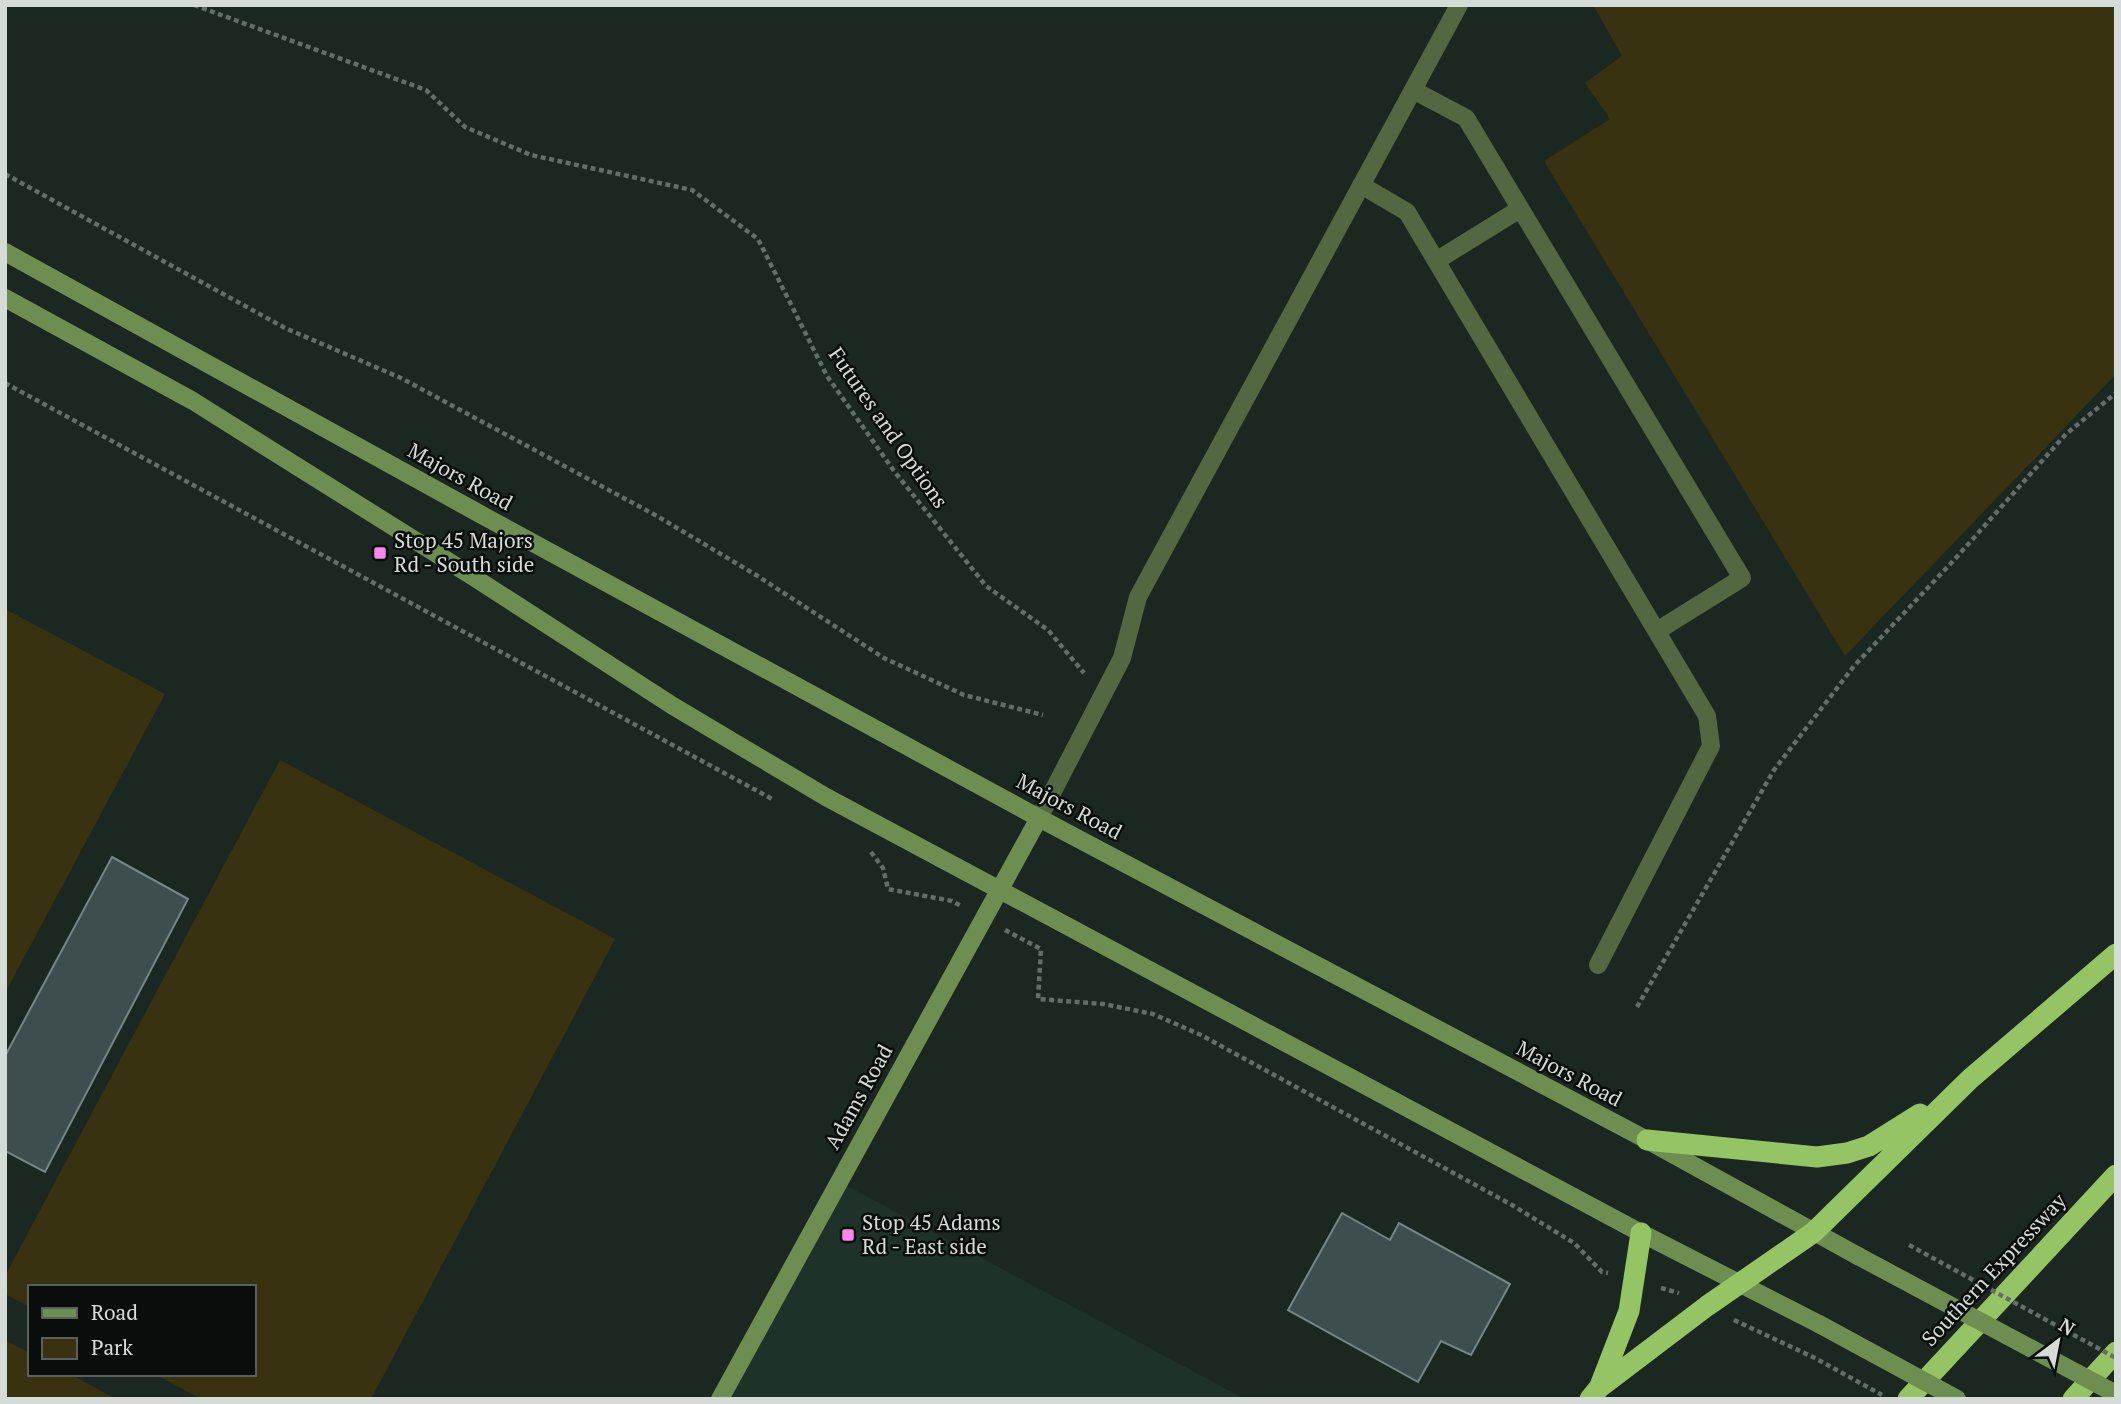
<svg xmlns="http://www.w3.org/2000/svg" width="2121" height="1404" font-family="'PT Serif',serif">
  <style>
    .built { fill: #1e3229 }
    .green { fill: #393211 }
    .building { fill: #3e4d4e; stroke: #758787; stroke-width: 2 }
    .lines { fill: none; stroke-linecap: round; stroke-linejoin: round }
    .path { stroke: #646e69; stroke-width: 4.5; stroke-dasharray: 5 3.5; stroke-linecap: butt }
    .lane { stroke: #536741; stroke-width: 18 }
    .secondary { stroke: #6e8d50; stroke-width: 18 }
    .highway { stroke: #94c463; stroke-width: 21 }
    .path-bridge { stroke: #646e69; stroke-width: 4.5; stroke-dasharray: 5 3.5; stroke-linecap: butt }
    .secondary-bridge { stroke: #6e8d50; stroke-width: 18 }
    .poi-dot { fill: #f987e9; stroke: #090e0c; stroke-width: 2.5 }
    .labels { text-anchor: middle; stroke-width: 5; stroke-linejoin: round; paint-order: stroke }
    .street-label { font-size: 21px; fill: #d5dcd8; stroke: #090e0c }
    .poi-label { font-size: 21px; fill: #d5dcd8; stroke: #090e0c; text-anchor: start }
  </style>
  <rect width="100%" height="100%" fill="#1b2721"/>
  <path class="built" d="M838,1181l407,218h-525z"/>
  <path class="green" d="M1593,5h523v369l-271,282 -301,-495 66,-42 -25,-36 37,-27z
    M5,609l160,85 -160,299z
    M280,760l335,179 -244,460h-170l-46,-25h99v-87h-224v20l-25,-13v-18z
    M5,1340l25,13v21h40l46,25h-111z"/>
  <path class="building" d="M112,857l76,42 -143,273 -40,-21v-95z
    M1342,1213l48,27 9,-17 111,61 -39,71 -30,-14 -23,41 -130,-72z"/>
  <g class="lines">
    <path class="path" d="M194,5l232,85 39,37 66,28 161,35 66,49 69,137 67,95 92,115 62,44 36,43
      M5,174l280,154 116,50 256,138 99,59 128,83 80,37 79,20
      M5,383l769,417
      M871,852l12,16 5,21 64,12 9,5
      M1005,930l36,19 -3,50 65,5 50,10 48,21 311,170 62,38 28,29 6,1
      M1637,1007l137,-237 80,-104 101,-107 111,-125 50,-41
      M1661,1288l18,5
      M1734,1320l81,38 67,37"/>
    <path class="lane" d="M1413,90l53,28 276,460 -85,53
      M1361,185l46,27 300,504 4,30 -113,219
      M1436,261l84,-52
      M1039,818l83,-160 16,-61 321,-592"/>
    <path class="secondary" d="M5,252l475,262 559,304 608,322 211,116
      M5,298l188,103 282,177 198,128 153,91 815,436 178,91
      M720,1399l319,-581"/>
    <path class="highway" d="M1647,1140l170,17 30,-4 22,-7 51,-32
      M1600,1386l29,-75 12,-78
      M1590,1399l9,-11 108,-82 107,-74 156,-153 146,-125
      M1908,1399l208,-224
      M2073,1399l43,-47"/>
    <path class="path-bridge" d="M1909,1245l207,113"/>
    <path class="secondary-bridge" d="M1858,1256l258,138
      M1819,1324l138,75"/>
  </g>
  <g class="poi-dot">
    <rect x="373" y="546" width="14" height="14" rx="3.5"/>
    <rect x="841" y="1228" width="14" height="14" rx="3.5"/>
  </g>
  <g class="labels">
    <g class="street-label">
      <text transform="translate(888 428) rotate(55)" y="7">Futures and Options</text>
      <text transform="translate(460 477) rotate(29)" y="7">Majors Road</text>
      <text transform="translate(1069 807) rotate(28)" y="7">Majors Road</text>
      <text transform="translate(1569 1074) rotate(28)" y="7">Majors Road</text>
      <text transform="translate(859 1097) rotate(-61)" y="7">Adams Road</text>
      <text transform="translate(1994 1270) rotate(-47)" y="7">Southern Expressway</text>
    </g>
    <g class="poi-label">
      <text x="394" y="548">Stop 45 Majors<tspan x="394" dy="24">Rd - South side</tspan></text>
      <text x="862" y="1230">Stop 45 Adams<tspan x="862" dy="24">Rd - East side</tspan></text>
    </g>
  </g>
  <rect width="2121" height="1404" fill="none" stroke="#d5dcd8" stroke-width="14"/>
  <rect x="28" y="1285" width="228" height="91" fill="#090e0c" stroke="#5b605e" stroke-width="2"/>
  <rect x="42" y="1308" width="35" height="10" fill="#6e8d50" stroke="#5b605e" stroke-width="2"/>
  <text x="91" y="1320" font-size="21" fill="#d5dcd8">Road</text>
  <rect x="42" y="1338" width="35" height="21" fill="#393211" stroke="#5b605e" stroke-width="2"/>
  <text x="91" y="1355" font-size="21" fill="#d5dcd8">Park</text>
  <g transform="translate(2058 1341) rotate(32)" stroke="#090e0c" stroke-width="5" paint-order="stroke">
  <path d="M0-5L12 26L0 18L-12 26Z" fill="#d5dcd8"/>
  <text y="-10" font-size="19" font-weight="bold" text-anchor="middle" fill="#d5dcd8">N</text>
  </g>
</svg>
